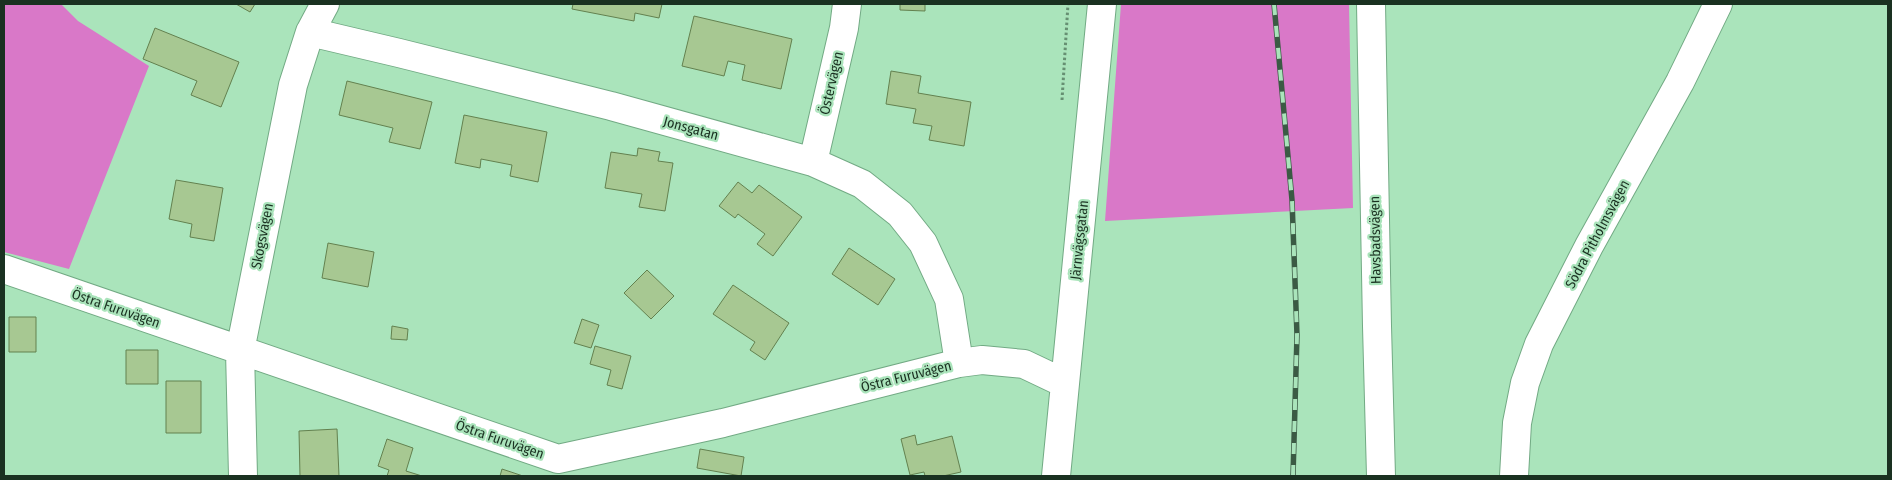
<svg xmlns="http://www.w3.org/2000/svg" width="1892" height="480" viewBox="0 0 1892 480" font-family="'Fira Sans Condensed',sans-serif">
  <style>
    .forest { fill: #d978c8 }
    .building { fill: #a7c892; stroke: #63814f }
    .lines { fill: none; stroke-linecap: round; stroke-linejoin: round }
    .street-casing { stroke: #72aa84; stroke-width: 30 }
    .secondary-casing { stroke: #72aa84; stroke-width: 30 }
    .path { stroke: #668f72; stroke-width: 3; stroke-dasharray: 2.5 2.5; stroke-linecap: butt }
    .street { stroke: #fff; stroke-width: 28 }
    .secondary { stroke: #fff; stroke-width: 28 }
    .rail-casing { stroke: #3b5a44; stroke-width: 5.5 }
    .rail { stroke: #aae4bb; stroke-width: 4; stroke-dasharray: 11; stroke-linecap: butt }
    .labels { text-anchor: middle; stroke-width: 4.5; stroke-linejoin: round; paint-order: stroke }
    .street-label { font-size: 14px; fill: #1a3121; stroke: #aae4bb }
  </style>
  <rect width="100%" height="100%" fill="#aae4bb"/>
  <!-- forest -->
  <path class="forest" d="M4,4H61L78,21L149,66L69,269L4,252Z
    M1121,4H1349L1353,208L1105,221Z"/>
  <!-- building -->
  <path class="building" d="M236,4H255L250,12Z
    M573,4H662L659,18L635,13L634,21L572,9Z
    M900,4H925V11L900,10Z
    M694,16L792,39L781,89L742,80L745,65L728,61L724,76L682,66Z
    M155,28L239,62L221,107L191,95L197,81L143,59Z
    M891,71L921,76L918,93L971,102L964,146L929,140L932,126L913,123L916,109L886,104Z
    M347,81L432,102L420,149L389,142L393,128L339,115Z
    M464,115L547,132L538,182L510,176L512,165L481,159L480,168L455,163Z
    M638,148L660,152L658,161L673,163L665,211L639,207L642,194L605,188L611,152L637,156Z
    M176,180L223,188L214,241L190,237L192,224L169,219Z
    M738,182L752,193L759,185L802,217L773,256L757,244L765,234L738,214L735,218L719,206Z
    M328,243L374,252L368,287L322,278Z
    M849,248L895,279L878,305L832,274Z
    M647,270L674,296L651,319L624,293Z
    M733,285L789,323L765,360L750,350L755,342L713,314Z
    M9,317H36V352H9Z
    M582,319L599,325L591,348L574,343Z
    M392,326L408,329L407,340L391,339Z
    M595,346L631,356L622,389L607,385L611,370L590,364Z
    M126,350H158V384H126Z
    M166,381H201V433H166Z
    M337,429L339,476H300L299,431Z
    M915,435L917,445L952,436L961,472L943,476H925L924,472L910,475L901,439Z
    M387,439L413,448L406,471L422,476H387L389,470L378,466Z
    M700,449L744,457L741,476L697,468Z
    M502,469L523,476H500Z"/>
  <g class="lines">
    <!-- street casing -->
    <g class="street-casing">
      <path id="street" d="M310,32L399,53L611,106L813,162L862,184L900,214L923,243L949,299L959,363
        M813,162L844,28L847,4
        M4,269L558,459L723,423L959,363L982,360L1024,364L1064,383
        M243,476L240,351L293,85L310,32L325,4
        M1056,476L1102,4
        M1514,476L1517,423L1525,383L1539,344L1589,246L1680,82L1718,4"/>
    </g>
    <!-- secondary casing -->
    <g class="secondary-casing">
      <path id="secondary" d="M1371,4L1377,326L1381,476"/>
    </g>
    <!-- path -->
    <path class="path" d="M1062,100L1068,4"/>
    <!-- street -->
    <use href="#street" class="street"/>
    <!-- secondary -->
    <use href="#secondary" class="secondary"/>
    <!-- rail casing -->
    <g class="rail-casing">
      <path id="rail" d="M1274,4L1292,200L1297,335L1293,476"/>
    </g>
    <!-- rail -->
    <use href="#rail" class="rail"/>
  </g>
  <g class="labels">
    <!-- street labels -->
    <g class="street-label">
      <text transform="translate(831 83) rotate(-77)" y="5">Östervägen</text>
      <text transform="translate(691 128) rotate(15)" y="5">Jonsgatan</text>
      <text transform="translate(1597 234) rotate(-62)" y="5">Södra Pitholmsvägen</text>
      <text transform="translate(262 236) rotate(-79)" y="5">Skogsvägen</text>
      <text transform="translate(1079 240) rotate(-84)" y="5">Järnvägsgatan</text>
      <text transform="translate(1375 240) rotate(-91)" y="5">Havsbadsvägen</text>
      <text transform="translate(116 308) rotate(19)" y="5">Östra Furuvägen</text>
      <text transform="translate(906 376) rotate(-14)" y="5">Östra Furuvägen</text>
      <text transform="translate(500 439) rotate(19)" y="5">Östra Furuvägen</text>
    </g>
  </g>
  <!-- border -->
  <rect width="1892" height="480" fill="none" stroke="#1a3121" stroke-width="10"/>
</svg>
